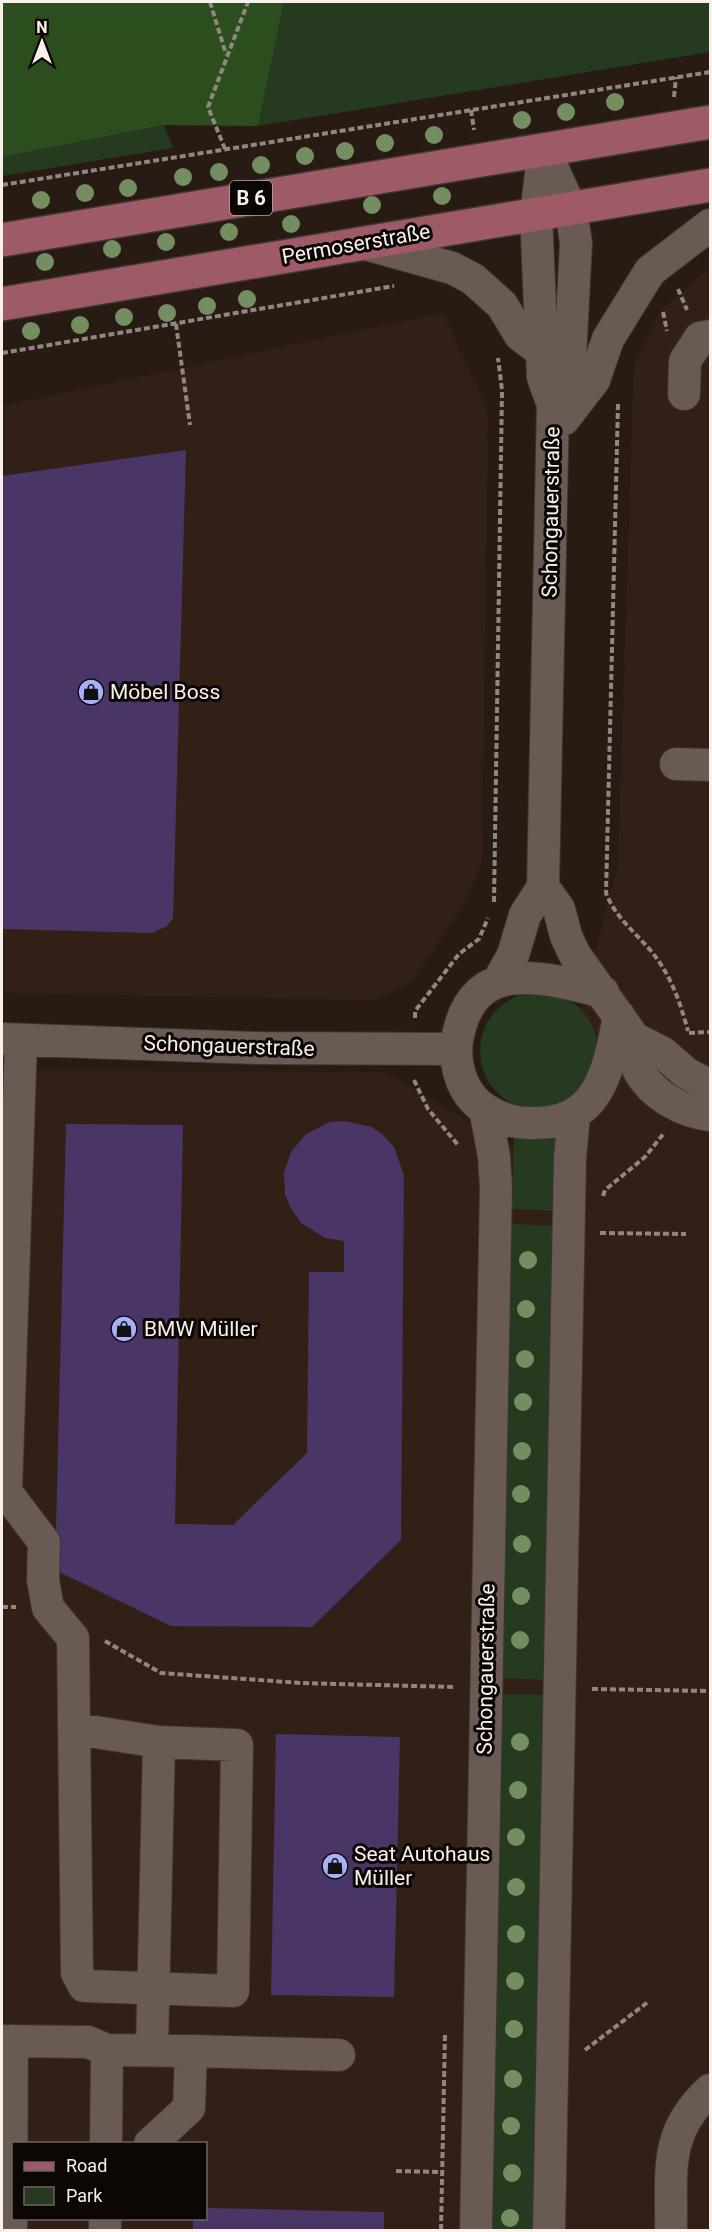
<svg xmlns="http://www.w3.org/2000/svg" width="712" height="2232" viewBox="0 0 712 2232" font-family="Roboto,sans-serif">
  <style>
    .built { fill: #322016; fill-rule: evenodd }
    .green { fill: #263a1f }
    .forest { fill: #2c4e1e }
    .building { fill: #4a3567 }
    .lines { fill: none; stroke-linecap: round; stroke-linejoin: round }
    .minor-casing { stroke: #3f3531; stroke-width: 34 }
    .major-casing { stroke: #3f3531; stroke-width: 36 }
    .path { stroke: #918681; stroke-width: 4; stroke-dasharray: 6 3; stroke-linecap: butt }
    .minor { stroke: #695a53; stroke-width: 32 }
    .major { stroke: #9e5a67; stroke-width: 33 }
    .tree { fill: #748d61 }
    .labels { text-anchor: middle; stroke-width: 6; stroke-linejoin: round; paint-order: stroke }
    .shield { fill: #0c0705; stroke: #b2aaa7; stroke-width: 1.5 }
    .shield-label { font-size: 20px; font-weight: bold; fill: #f9f0ec }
    .street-label { font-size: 21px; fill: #f9f0ec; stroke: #0c0705 }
    .poi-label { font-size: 21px; fill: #f9f0ec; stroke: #0c0705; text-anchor: start }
  </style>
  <rect width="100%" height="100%" fill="#271b14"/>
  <!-- built -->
  <path class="built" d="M710,267V2230H2V1070L385,1072L539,1162L618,865L634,364L660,312ZM14,2144H206V2218H14Z
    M443,313L488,411L482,863L463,905L413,981L375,1000L2,993V406Z"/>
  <!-- green -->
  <path class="green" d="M284,2H710V52L258,126Z
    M164,125L173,148L2,176V157Z
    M480 1051a59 59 0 1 1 118 0a59 59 0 1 1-118 0Z
    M514,1131L560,1133L561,1211L512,1209Z
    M512,1224L561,1226L551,1680L502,1678Z
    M502,1694L550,1695L540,2230H491Z"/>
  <!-- forest -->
  <path class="forest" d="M2,2H284L258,126L164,125L2,157Z"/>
  <!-- building -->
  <path class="building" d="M186,450L173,918L167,926L152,933L2,929V476Z
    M345,1121L372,1127L383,1135L394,1147L404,1175L401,1540L312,1627L171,1626L55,1570L66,1124L183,1125L175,1524L233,1525L307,1453L309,1272H344V1241L325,1238L301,1223L290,1207L285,1194L284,1172L291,1152L306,1134L330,1122Z
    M276,1734L400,1737L394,1997L271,1995Z
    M206,2208L384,2212V2230H193V2218H206Z"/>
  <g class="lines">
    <!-- minor casing -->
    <g class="minor-casing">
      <path id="minor" d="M544,149L536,214L543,377L553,405
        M362,243L452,268L473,279L502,305L520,335L541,351
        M684,394L685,361L700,338L710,336
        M564,419L594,380L608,339L650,271L710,225
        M676,764L710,765
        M543,887L559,909L566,936L575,955L634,1038L663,1053L686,1073L710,1086
        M498,982L513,955L525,915L543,887L553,405L569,378L576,243L571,209L544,149
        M603,992C543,977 471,955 457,1041C454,1061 460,1085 474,1100C487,1114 510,1123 528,1123C599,1126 608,1073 619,1016
        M634,1038C635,1047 635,1062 639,1071C653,1096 683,1112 710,1115
        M2,1039L259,1048L456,1049
        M21,1040L6,1492L44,1542L43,1580L48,1608L73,1638L77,1973L84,1986L233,1991L237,1745L159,1742L76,1729
        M2,2041L88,2042L107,2050
        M152,2050L159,1742
        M191,2051L339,2055
        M106,2144L107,2050L191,2051L189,2108L150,2144
        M11,2230L12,2041
        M105,2230V2218
        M476,2230L496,1187L494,1156L485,1109
        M549,2230L570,1159L574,1115
        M671,2230C672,2171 663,2133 710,2090"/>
    </g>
    <!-- major casing -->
    <g class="major-casing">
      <path id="major" d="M2,240L710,122
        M2,304L710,185"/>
    </g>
    <!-- path -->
    <path class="path" d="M210,2L226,54
      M674,97L676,77
      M471,110L474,130
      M225,149L208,107L248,2
      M2,185L710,72
      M678,289L687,310
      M663,312L667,331
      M176,324L190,425
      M2,353L394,286
      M618,404L606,893C615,917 635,932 651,951C671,975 680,1002 688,1031
      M494,902L502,390L498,358
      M415,1018V1011L459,954L479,939L488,918
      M689,1033L710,1032
      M414,1080L428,1109L458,1145
      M603,1196L605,1190L645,1157L664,1133
      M600,1233L686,1234
      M2,1607H16
      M105,1641L161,1673L301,1683L453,1687
      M592,1689L710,1691
      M585,2050L648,2002
      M396,2171L442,2172
      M441,2230L445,2033"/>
    <!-- minor -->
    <use href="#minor" class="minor"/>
    <!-- major -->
    <use href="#major" class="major"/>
  </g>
  <!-- trees -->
  <g class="tree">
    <circle cx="615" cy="102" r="9"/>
    <circle cx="566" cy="112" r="9"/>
    <circle cx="522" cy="120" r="9"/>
    <circle cx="434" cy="135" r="9"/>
    <circle cx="385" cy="143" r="9"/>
    <circle cx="345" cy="151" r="9"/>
    <circle cx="305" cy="156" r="9"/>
    <circle cx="261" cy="165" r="9"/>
    <circle cx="219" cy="172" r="9"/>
    <circle cx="183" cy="177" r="9"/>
    <circle cx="128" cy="188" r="9"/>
    <circle cx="85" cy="193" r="9"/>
    <circle cx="442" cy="196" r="9"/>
    <circle cx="41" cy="200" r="9"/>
    <circle cx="372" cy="205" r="9"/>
    <circle cx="291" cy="224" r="9"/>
    <circle cx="229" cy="232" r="9"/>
    <circle cx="166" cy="242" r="9"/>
    <circle cx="112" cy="249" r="9"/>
    <circle cx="45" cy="262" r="9"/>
    <circle cx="247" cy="299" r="9"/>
    <circle cx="207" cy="306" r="9"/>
    <circle cx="167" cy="313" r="9"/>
    <circle cx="124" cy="317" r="9"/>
    <circle cx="80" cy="325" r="9"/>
    <circle cx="31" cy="331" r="9"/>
    <circle cx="528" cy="1260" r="9"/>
    <circle cx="526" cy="1309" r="9"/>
    <circle cx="525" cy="1359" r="9"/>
    <circle cx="523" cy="1402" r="9"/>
    <circle cx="522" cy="1451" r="9"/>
    <circle cx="521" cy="1494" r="9"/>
    <circle cx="522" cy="1544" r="9"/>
    <circle cx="521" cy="1596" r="9"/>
    <circle cx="520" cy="1640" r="9"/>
    <circle cx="520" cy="1742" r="9"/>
    <circle cx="518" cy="1790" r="9"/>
    <circle cx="516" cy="1837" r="9"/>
    <circle cx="516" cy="1887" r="9"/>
    <circle cx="516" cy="1934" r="9"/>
    <circle cx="515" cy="1981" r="9"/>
    <circle cx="514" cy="2029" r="9"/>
    <circle cx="513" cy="2079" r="9"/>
    <circle cx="511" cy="2126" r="9"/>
    <circle cx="512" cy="2173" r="9"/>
    <circle cx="510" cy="2218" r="9"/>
  </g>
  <!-- icons -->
  <defs>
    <g id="shop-disc" transform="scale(1.35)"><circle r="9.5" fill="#a8b0fc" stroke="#0c0705"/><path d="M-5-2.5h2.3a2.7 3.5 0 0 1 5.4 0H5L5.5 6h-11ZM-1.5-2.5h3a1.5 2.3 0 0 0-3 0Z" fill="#111"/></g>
  </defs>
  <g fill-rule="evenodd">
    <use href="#shop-disc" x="91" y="692"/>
    <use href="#shop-disc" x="124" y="1329"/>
    <use href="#shop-disc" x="335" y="1866"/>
  </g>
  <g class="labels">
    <!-- shield labels -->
    <rect class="shield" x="230" y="181" width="42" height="34" rx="4.5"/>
    <g class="shield-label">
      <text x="251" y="205">B 6</text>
    </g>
    <!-- street labels -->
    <g class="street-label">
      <text transform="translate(356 244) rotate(-10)" y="7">Permoserstraße</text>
      <text transform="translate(551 512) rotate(-89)" y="7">Schongauerstraße</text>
      <text transform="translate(229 1046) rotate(2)" y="7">Schongauerstraße</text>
      <text transform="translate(486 1669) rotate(-89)" y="7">Schongauerstraße</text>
    </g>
    <!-- poi labels -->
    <g class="poi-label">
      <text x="110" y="699">Möbel Boss</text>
      <text x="144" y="1336">BMW Müller</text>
      <text x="354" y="1861">Seat Autohaus<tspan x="354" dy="24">Müller</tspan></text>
    </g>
  </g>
  <!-- border -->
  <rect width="712" height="2232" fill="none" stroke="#f9f0ec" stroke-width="6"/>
  <!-- legend -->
  <rect x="12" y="2142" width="195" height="78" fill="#0c0705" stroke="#6b6461" stroke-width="1.5"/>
  <rect x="24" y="2162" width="30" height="9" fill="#9e5a67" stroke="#6b6461" stroke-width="1.5"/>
  <text x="66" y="2172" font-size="18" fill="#f9f0ec">Road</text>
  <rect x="24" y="2187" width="30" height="18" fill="#263a1f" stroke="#6b6461" stroke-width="1.5"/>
  <text x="66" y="2202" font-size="18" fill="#f9f0ec">Park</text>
  <!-- north arrow -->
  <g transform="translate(42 42)" stroke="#0c0705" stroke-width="4.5" paint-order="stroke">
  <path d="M0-4.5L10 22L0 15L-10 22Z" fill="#f9f0ec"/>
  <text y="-9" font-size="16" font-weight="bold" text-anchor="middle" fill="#f9f0ec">N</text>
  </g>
</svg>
